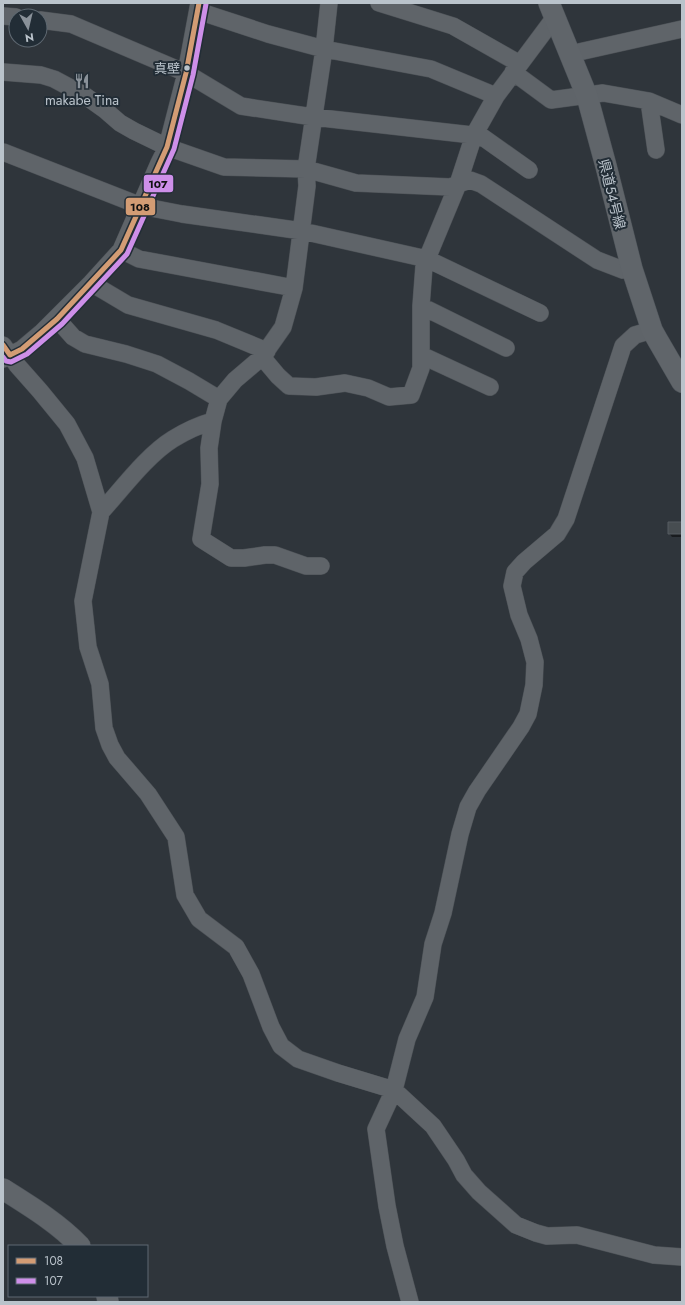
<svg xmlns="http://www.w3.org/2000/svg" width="685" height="1305" viewBox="0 0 685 1305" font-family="Jost,'Noto Sans JP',sans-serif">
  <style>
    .shadow { fill: #0007 }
    .building { fill: #474d51; stroke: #575d63 }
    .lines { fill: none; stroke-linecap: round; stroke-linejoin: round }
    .minor-casing { stroke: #4c5156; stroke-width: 18 }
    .major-casing { stroke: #4c5258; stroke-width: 22 }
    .minor { stroke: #5f6469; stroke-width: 17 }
    .major { stroke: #60656a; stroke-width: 21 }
    .bus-1-casing { stroke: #222d36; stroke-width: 8 }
    .bus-2-casing { stroke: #222d36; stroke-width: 8 }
    .bus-1 { stroke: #d39c74; stroke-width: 5 }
    .bus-2 { stroke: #ce8fe9; stroke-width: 5 }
    .bus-dot { fill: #bac3cb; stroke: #222d36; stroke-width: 1.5 }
    .labels { text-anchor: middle; stroke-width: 4; stroke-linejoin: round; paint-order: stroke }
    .bus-label { font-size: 13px; fill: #bac3cb; stroke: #222d36; text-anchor: end }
    .poi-label { font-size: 14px; fill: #bac3cb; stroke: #222d36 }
    .street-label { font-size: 14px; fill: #bac3cb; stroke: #222d36 }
    .line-badge { stroke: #222d36; stroke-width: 1.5 }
    .pale-badge-label { font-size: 11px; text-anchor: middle; font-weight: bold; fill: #111 }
  </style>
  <rect width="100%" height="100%" fill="#2f353b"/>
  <!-- shadow -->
  <path class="shadow" d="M682,523V537H672L669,533Z"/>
  <!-- building -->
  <path class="building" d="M668,522H682V534H668Z"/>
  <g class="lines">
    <!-- minor casing -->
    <g class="minor-casing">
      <path id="minor" d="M379,3L453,26L520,64
        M198,11L268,34L324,49L431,69L496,96
        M3,16L16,17
        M40,20L71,24L186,73L241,106L313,117L481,136L529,170
        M570,54L682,29
        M3,72L41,75L54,79L84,95L105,110L120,123L134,131L167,147L224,167L306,169L356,183L450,187L470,180L481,184L597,260L623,270L632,269
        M513,72L551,100L603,93L649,101L682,115
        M649,101L656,150
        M3,152L141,206L182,214L302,231L427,259L540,313
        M121,250L139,259L294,288
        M91,283L128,305L216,330L267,351
        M421,306L506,348
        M57,319L73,337L85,344L126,354L157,364L189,381L219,399
        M3,345L17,365L40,391L67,424L85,458L101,512L83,601L88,647L100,684L104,728L110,745L117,758L148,794L176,837L185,895L199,919L236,947L251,974L271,1027L281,1046L298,1059L338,1073L394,1090L433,1126L456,1160L464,1175L479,1192L516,1225L536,1233L547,1236L577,1235L654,1255L682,1257
        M421,355L490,387
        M262,357L283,327L294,288L307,186L306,169L324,49L329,3
        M3,359L22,349L41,333L91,283L121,250L159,163L167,147L186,73L199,3
        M213,421L209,448L210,484L201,539L231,558H244L265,555H275L306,566H321
        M101,512C122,489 147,455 173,439C186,431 199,425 213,421L219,399L235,380L262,357L278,376L289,386L316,387L345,383L368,388L389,397L411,395L421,368V306L424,266L458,184L474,135L496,96L555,17
        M410,1302L395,1246L387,1206L376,1129L394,1090L407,1039L425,997L433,944L443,913L460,834L468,807L477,791L521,727L528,714L534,685L535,662L529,639L519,615L512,586L515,572L524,562L557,534L566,519L623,346L635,335L652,330"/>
    </g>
    <!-- major casing -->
    <g class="major-casing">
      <path id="major" d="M549,3L587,96L606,166L632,269L652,330L657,339L682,382
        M3,1189C30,1206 58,1223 80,1246
        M107,1296L108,1302"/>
    </g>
    <!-- minor -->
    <use href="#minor" class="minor"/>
    <!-- major -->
    <use href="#major" class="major"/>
    <!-- bus-1 casing -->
    <g class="bus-1-casing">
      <path id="bus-1" d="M3,345L10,355L22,349L57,319L121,250L167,147L186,73L199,3"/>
    </g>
    <!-- bus-2 casing -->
    <g class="bus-2-casing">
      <path id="bus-2" d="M3,357L6,361L11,362L27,354L62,324L127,254L174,149L193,75L206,4"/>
    </g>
    <!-- bus-1 -->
    <use href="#bus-1" class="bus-1"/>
    <!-- bus-2 -->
    <use href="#bus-2" class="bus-2"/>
  </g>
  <!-- icons -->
  <defs>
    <g id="restaurant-bare" transform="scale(1.2)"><path d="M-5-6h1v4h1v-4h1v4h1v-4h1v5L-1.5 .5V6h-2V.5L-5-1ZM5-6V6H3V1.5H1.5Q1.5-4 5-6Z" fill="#899199" stroke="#222d36" stroke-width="2.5" paint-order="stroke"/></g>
  </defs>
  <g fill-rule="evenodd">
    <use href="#restaurant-bare" x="82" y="81"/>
  </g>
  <!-- markers -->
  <circle class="bus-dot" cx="187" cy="68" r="3.5"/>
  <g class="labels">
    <!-- bus labels -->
    <g class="bus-label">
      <text x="180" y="73">真壁</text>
    </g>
    <!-- poi labels -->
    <g class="poi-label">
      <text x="82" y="105">makabe Tina</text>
    </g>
    <!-- street labels -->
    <g class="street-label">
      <text transform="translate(612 194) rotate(76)" y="5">県道54号線</text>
    </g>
  </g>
  <g class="line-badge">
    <rect x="143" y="174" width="31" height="19" rx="4" fill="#ce8fe9"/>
    <rect x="125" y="197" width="31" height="19" rx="4" fill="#d39c74"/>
  </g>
  <g class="pale-badge-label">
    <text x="158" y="188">107</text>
    <text x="140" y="211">108</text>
  </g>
  <!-- border -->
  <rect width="685" height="1305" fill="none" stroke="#bac3cb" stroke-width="8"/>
  <!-- legend -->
  <rect x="8" y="1245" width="140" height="52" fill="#222d36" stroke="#5f6972"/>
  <rect x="16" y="1258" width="20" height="6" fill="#d39c74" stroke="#5f6972"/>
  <text x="44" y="1265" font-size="12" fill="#bac3cb">108</text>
  <rect x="16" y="1278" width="20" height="6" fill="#ce8fe9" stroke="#5f6972"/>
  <text x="44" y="1285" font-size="12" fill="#bac3cb">107</text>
  <!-- north arrow -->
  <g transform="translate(28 28) rotate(172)"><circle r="19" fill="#222d36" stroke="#5f6972"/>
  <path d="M0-3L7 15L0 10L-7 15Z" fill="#899199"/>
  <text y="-6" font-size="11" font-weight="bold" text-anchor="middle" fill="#bac3cb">N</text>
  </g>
</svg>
